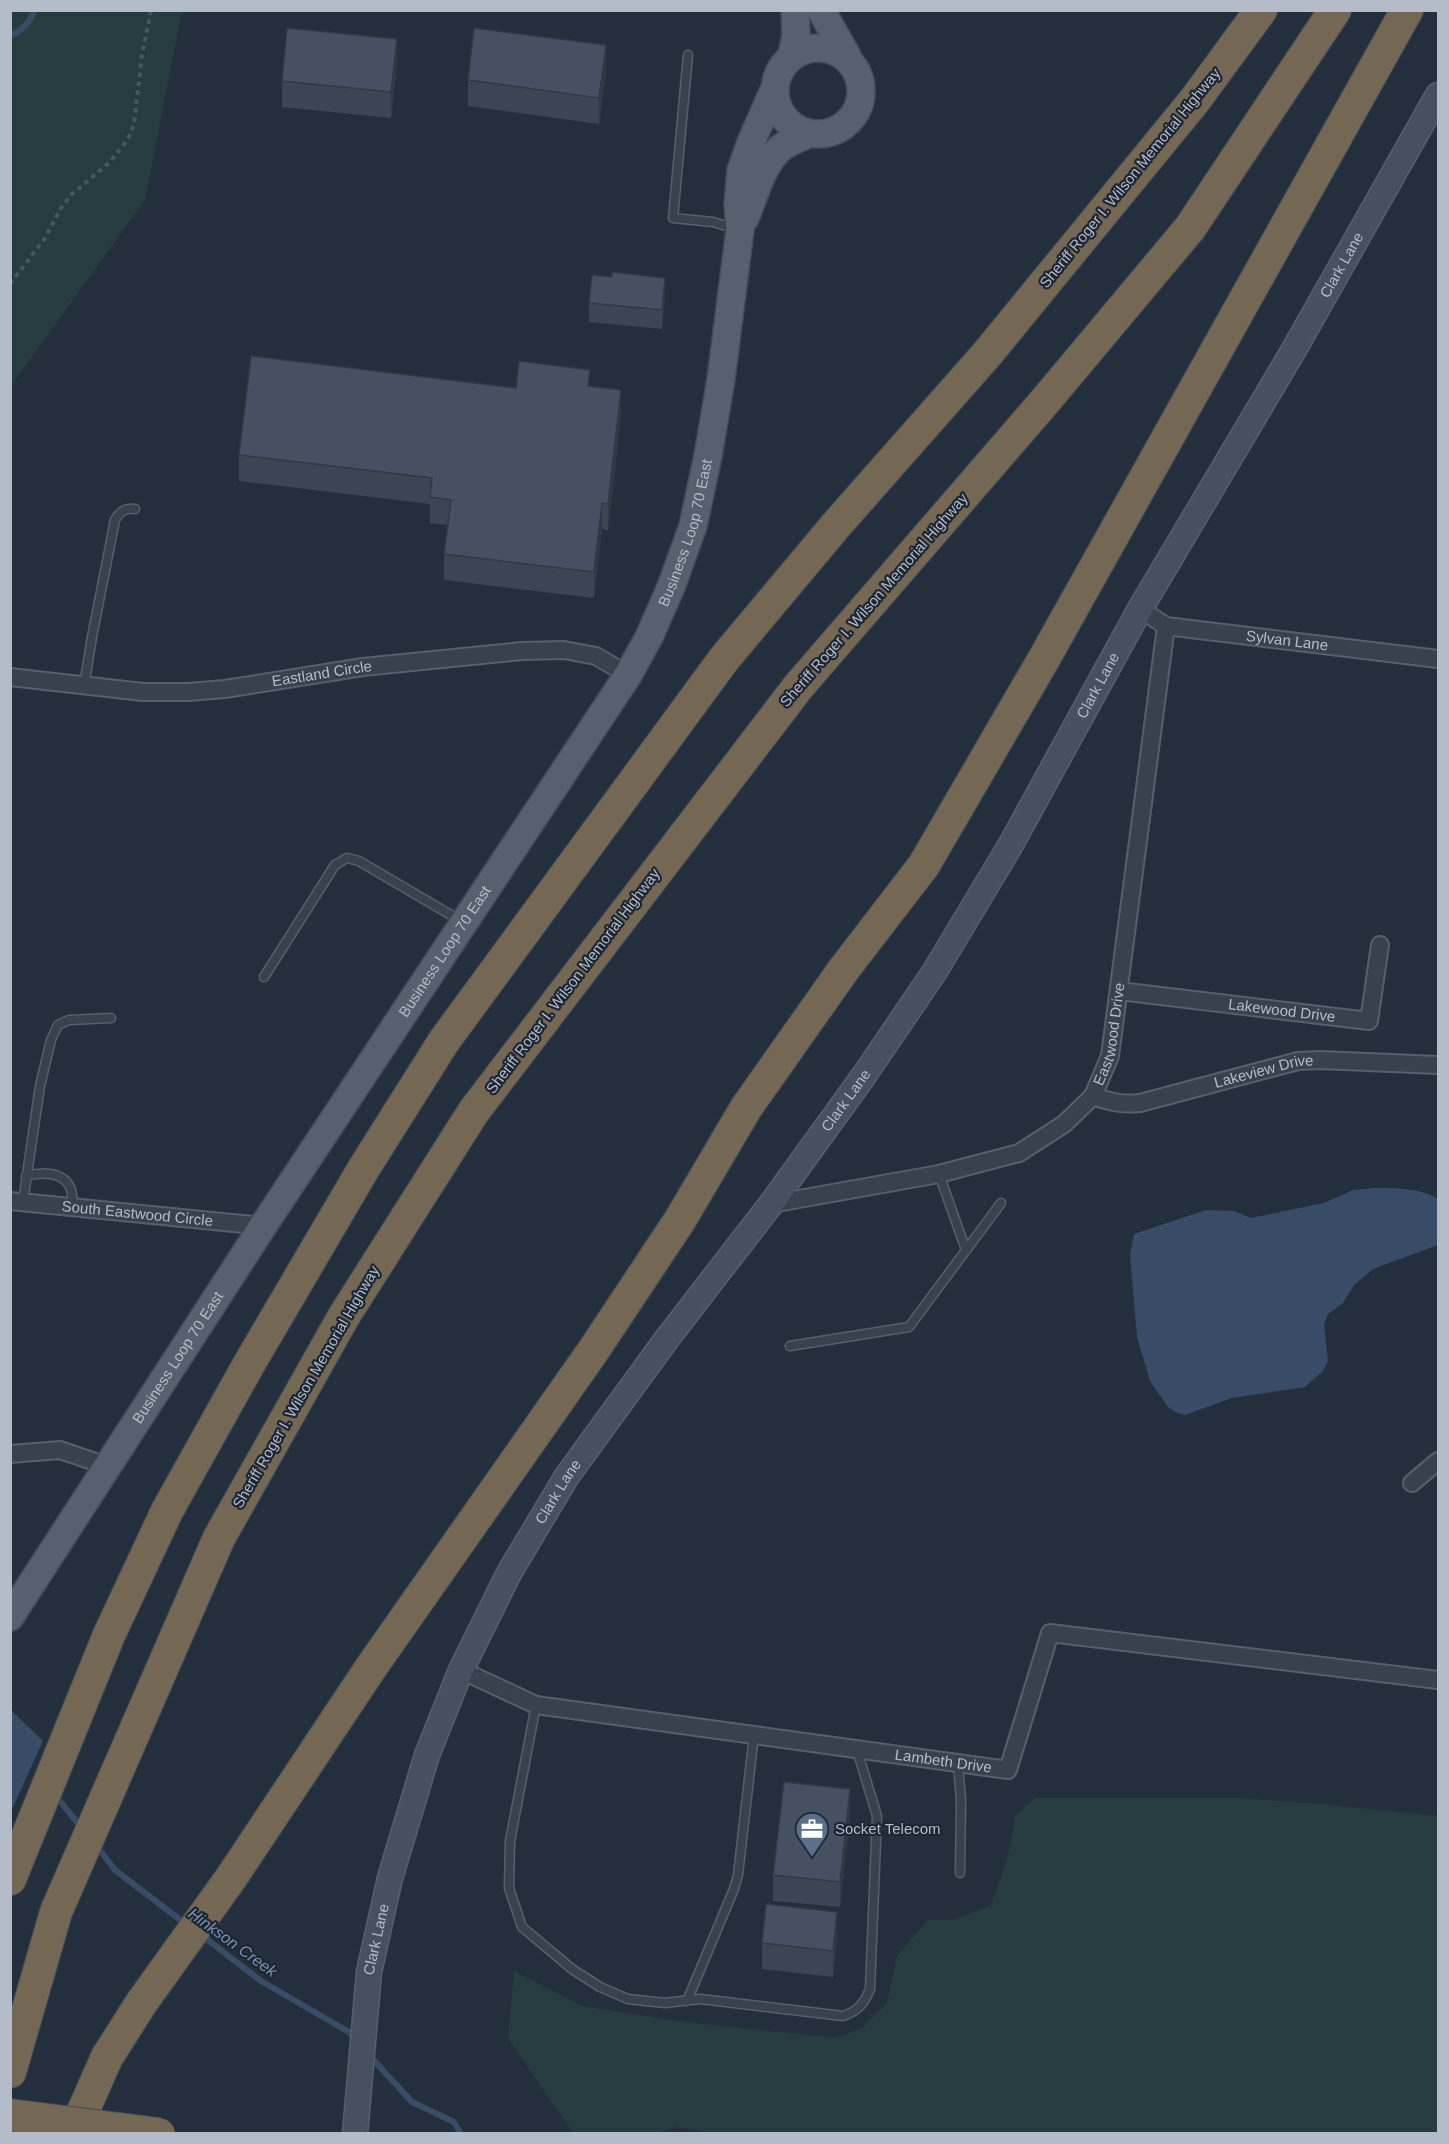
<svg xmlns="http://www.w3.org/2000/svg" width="1449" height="2144" viewBox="0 0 1449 2144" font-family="Helvetica,sans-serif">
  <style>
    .green { fill: #263c3f }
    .water { fill: #394c67 }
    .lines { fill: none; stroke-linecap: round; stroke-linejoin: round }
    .stream { stroke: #394c67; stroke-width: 6 }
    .lane-casing { stroke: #565f6c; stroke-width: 11 }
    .street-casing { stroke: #565f6c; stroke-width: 20 }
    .secondary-casing { stroke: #565f6c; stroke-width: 27 }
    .primary-casing { stroke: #414a57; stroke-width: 30 }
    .highway-casing { stroke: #434c59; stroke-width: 34 }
    .path { stroke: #44595c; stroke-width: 4; stroke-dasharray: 4.5 4.5; stroke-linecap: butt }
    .lane { stroke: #38414e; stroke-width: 8 }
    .street { stroke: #38414e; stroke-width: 16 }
    .secondary { stroke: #465061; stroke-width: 24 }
    .primary { stroke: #56606e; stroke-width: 27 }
    .highway { stroke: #746855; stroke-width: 32 }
    .highway-bridge-casing { stroke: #434c59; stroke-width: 34; stroke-linecap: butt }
    .highway-bridge { stroke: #746855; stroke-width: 32 }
    .wall { fill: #3b4654 }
    .shaded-wall { fill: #303945 }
    .building { fill: #455162; stroke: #303945; stroke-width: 1.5 }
    .labels { text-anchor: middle; stroke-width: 4.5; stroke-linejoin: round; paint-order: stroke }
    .street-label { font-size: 15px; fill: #b4bcc9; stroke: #1d2633 }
    .poi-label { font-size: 15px; fill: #b4bcc9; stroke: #1d2633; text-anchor: start }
    .water-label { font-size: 16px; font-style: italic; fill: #7c92b1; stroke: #1d2633 }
  </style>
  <rect width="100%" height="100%" fill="#242f3e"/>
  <!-- green -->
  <path class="green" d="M11,10L182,11L145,200L11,386Z
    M1035,1798H1240L1310,1803L1438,1816V2133L720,2134L676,2127L658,2133H573L508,2038L514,1971L582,2006L685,2022L835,2038L862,2028L887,2003L897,1956L928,1920H953L990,1906C1003,1875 1011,1849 1015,1816Z"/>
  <!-- water -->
  <path class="water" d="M1375,1188C1397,1188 1420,1188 1438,1199V1245L1373,1269L1354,1285L1343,1303L1328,1314L1324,1325L1328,1360L1324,1370L1305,1387L1232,1398L1185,1415L1175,1412L1168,1407L1150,1381L1137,1337L1130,1255L1134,1234L1206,1210L1234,1211L1251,1218L1324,1203L1353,1190Z
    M11,1710L43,1741L12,1809L10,1808Z"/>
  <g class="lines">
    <!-- stream -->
    <path class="stream" d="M10,35C21,33 31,21 34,10
      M54,1794L82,1828
      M96,1845L115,1870L187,1925
      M200,1934L261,1981L349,2032L355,2039
      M368,2054L412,2102L454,2122L461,2134"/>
    <!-- lane casing -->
    <g class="lane-casing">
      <path id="lane" d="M688,55L673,218L713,222L736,229
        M84,686L92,637L115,520C120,511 125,508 135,509
        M264,977L335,865L347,858L359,861L461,921
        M939,1174L966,1250
        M26,1176C41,1172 62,1171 70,1187C73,1193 72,1201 72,1207
        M23,1202L40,1086L51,1040L58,1025L69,1020L111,1018
        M790,1346L909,1327L1001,1203
        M536,1705L510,1841L509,1888L522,1927L572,1969L600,1987L628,1999L665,2003L700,1999L843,2016C858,2011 864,2004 870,1989L877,1816L857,1750
        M958,1764L961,1800L960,1873
        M687,2001L734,1889L738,1875L754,1735"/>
    </g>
    <!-- street casing -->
    <g class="street-casing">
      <g id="street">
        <path id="s1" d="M1140,609L1166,626L1438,659"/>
        <path id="s2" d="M10,677L143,692H188L225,689L363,667L522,651L564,650L596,656L628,675"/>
        <path id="s3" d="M1119,991L1369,1021L1380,945"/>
        <path id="s4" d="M1093,1096C1110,1102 1123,1105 1140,1103L1298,1061L1320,1060L1438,1065"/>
        <path id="s5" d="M10,1201L263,1226"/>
        <path id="s6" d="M771,1204L939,1174L1019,1153L1064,1124L1093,1096L1110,1056L1166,626"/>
        <path d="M10,1454L60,1450L107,1466"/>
        <path d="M1412,1483L1438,1461"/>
        <path id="s7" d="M461,1670L536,1705L1008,1770L1050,1633L1438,1680"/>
      </g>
    </g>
    <!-- secondary casing -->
    <g class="secondary-casing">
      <g id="secondary">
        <path id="s8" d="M355,2134L369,1972L390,1878L427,1755L461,1670L509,1573L567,1476L666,1340L771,1204L863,1077L935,971L1010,846L1140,609L1292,353L1438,95"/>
      </g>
    </g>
    <!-- primary casing -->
    <g class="primary-casing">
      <g id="primary">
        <path d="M821,10L847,56"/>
        <circle cx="818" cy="91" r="43"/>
        <path d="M792,55L796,35L795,10"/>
        <path d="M745,218C755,195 762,163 782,147C790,141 800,138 808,134"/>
        <path id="s9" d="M10,1617L263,1226L628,675L649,637L671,587L693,526L708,456L721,379L740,230L738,204L741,170L751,142L774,90"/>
      </g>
    </g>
    <!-- highway casing -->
    <g class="highway-casing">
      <path id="highway" d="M10,1879L109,1635L167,1511L249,1364L364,1168L444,1041L724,659L837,524L987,354L1195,100L1261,10
        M10,2072L56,1912L219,1538L344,1316L474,1111L798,687L1046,400L1190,228L1335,10
        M73,2134L107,2057L142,2002L231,1878L372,1666L593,1351L680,1220L746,1108L844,969L924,865L1045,657L1407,10"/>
    </g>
    <!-- path -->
    <path class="path" d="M10,284L45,238L61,208L71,195L110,162L128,139L134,124L142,55L151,10"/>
    <!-- lane -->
    <use href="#lane" class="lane"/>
    <!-- street -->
    <use href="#street" class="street"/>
    <!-- secondary -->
    <use href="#secondary" class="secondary"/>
    <!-- primary -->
    <use href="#primary" class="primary"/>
    <!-- highway -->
    <use href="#highway" class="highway"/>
    <!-- highway-bridge casing -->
    <g class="highway-bridge-casing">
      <path id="highway-bridge" d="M10,2115L159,2134"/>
    </g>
    <!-- highway-bridge -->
    <use href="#highway-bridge" class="highway-bridge"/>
  </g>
  <!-- wall -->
  <path class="wall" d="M397,65L391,118L282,107V81Z
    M606,71L599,124L468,106V80Z
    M665,297L662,329L589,322V303Z
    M590,386L621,416L608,530L602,529L594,598L444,580V554L447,525L430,523V504L239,481V455Z
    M850,1815L840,1907L773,1901V1875Z
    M837,1937L833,1977L762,1969V1943Z"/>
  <!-- shaded-wall -->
  <path class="shaded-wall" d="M397,39V65L391,118V92Z
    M606,45V71L599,124V98Z
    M665,278V297L662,329V310Z
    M621,390V416L608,530V504Z
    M602,503V529L594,598V572Z
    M850,1789V1815L840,1907V1882Z
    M837,1912V1937L833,1977V1951Z"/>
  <!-- building -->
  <path class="building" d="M287,28L397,39L391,92L282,81Z
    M474,28L606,45L599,98L468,80Z
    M612,272L665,278L662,310L589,303L592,275L612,277Z
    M251,356L516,388L519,361L590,370L588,386L621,390L608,504L602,503L594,572L444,554L451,500L430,497L432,478L239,455Z
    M784,1782L850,1789L840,1882L773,1875Z
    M766,1904L837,1912L833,1951L762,1943Z"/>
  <!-- icons -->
  <defs>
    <g id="office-pin" transform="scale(1.725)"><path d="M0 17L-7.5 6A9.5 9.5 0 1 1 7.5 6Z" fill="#5c6f8a" stroke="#1d2633"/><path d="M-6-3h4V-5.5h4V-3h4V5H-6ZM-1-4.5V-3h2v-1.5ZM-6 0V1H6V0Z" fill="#fff"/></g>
  </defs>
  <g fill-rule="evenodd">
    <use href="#office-pin" x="812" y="1829"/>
  </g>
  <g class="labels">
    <!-- street labels -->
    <g class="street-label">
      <text transform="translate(1130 178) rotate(-51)" y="5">Sheriff Roger I. Wilson Memorial Highway</text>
      <text dy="5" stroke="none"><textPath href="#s8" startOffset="2140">Clark Lane</textPath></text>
      <text dy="5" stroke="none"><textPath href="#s9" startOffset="1281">Business Loop 70 East</textPath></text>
      <text transform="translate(874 600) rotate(-49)" y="5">Sheriff Roger I. Wilson Memorial Highway</text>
      <text dy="5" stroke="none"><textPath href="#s1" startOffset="153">Sylvan Lane</textPath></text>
      <text dy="5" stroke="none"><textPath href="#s2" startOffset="314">Eastland Circle</textPath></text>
      <text dy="5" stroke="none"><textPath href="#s8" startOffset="1654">Clark Lane</textPath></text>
      <text dy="5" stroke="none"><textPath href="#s9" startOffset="795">Business Loop 70 East</textPath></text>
      <text transform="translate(573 981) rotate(-53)" y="5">Sheriff Roger I. Wilson Memorial Highway</text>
      <text dy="5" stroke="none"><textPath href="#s3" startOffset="164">Lakewood Drive</textPath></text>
      <text dy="5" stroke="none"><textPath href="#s6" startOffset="412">Eastwood Drive</textPath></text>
      <text dy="5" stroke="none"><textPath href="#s4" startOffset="176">Lakeview Drive</textPath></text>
      <text dy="5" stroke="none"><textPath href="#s8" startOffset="1168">Clark Lane</textPath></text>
      <text dy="5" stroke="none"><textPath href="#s5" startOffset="128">South Eastwood Circle</textPath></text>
      <text dy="5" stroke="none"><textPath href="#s9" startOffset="309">Business Loop 70 East</textPath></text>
      <text transform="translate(306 1387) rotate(-60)" y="5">Sheriff Roger I. Wilson Memorial Highway</text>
      <text dy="5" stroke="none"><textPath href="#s8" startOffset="682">Clark Lane</textPath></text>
      <text dy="5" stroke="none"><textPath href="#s7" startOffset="494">Lambeth Drive</textPath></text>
      <text dy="5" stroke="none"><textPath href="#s8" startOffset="196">Clark Lane</textPath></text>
    </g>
    <!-- poi labels -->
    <g class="poi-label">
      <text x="835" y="1834">Socket Telecom</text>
    </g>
    <!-- water labels -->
    <g class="water-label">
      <text transform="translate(233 1942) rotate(36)" y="6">Hinkson Creek</text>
    </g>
  </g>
  <!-- border -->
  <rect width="1449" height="2144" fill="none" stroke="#b4bcc9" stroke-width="24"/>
</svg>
